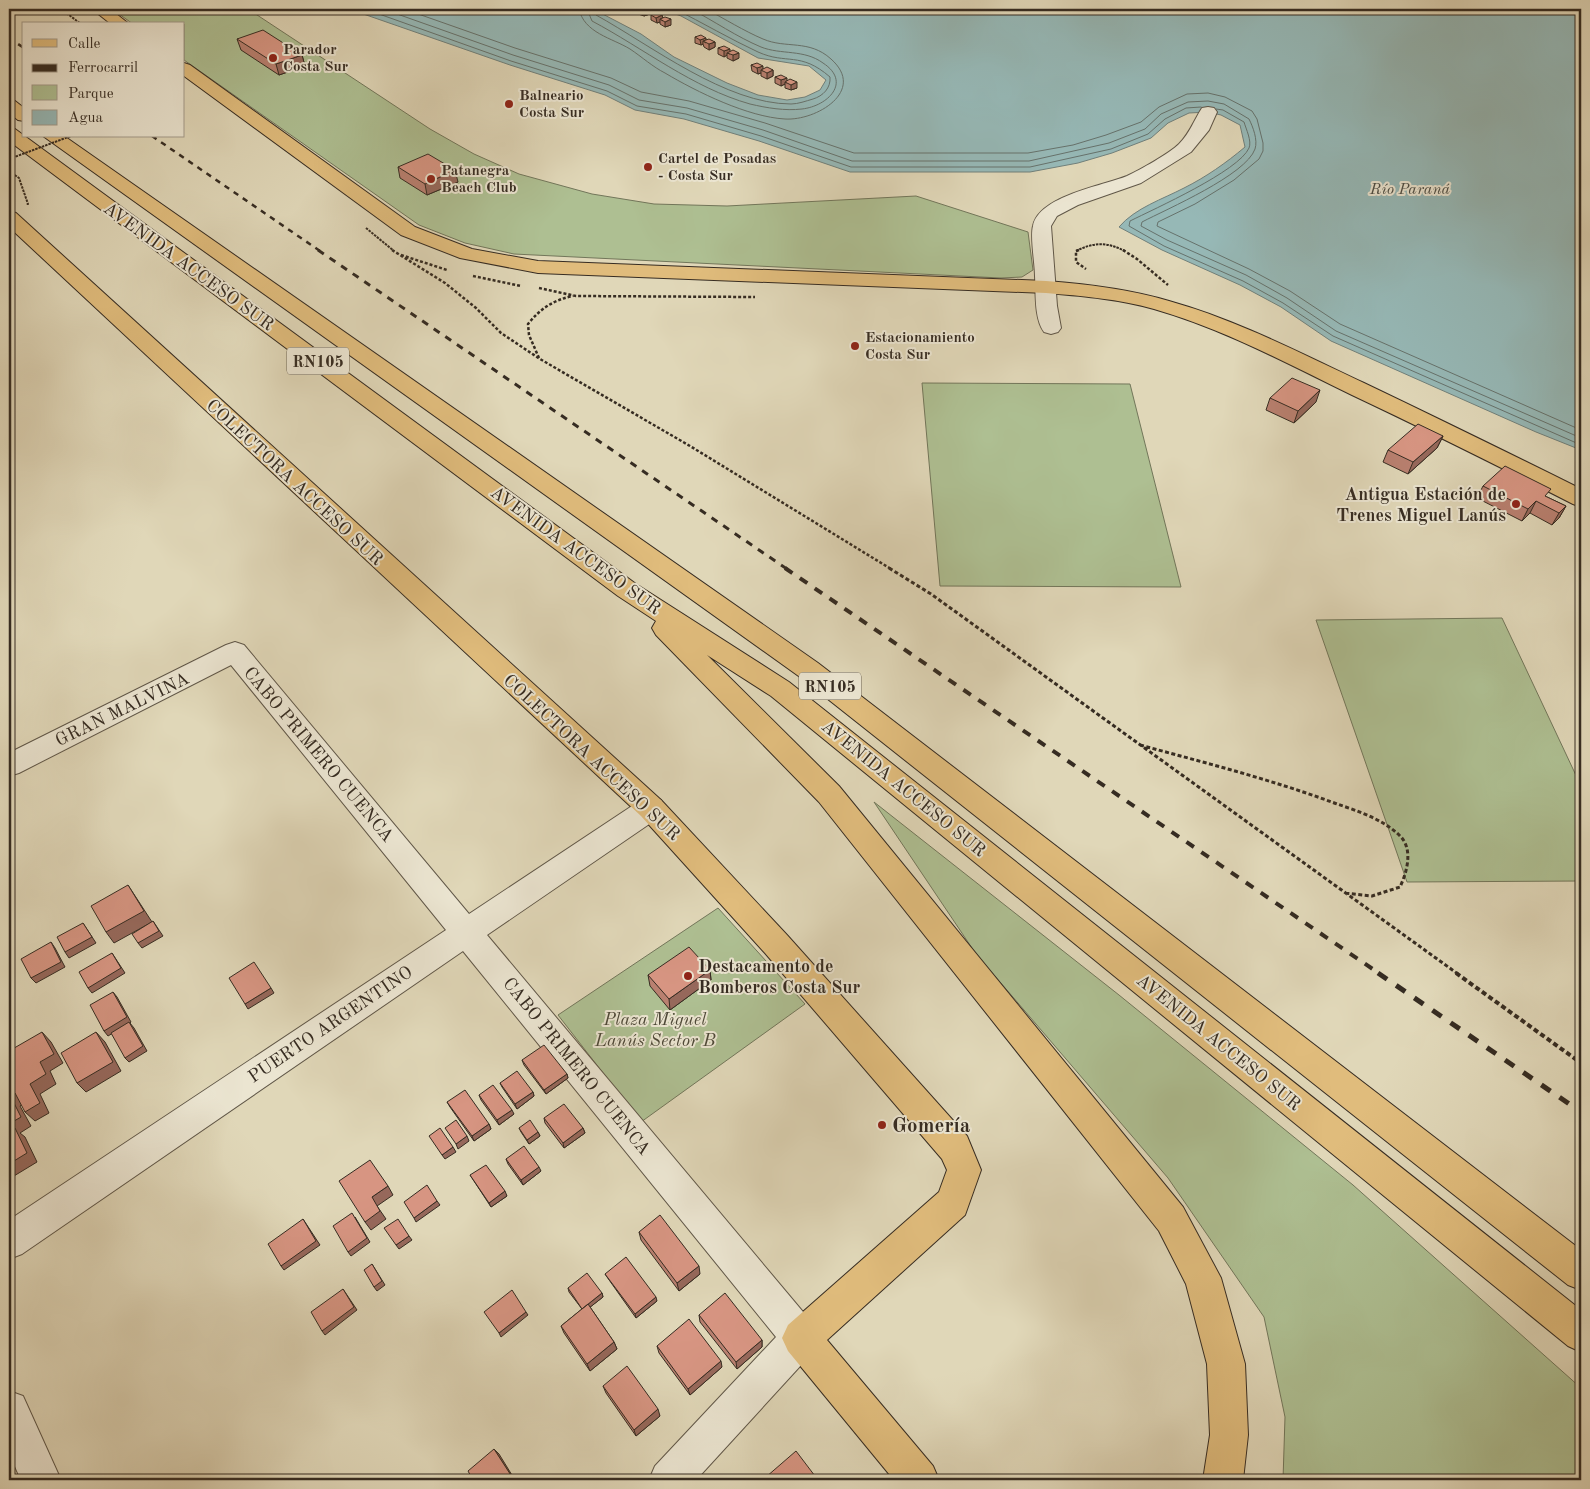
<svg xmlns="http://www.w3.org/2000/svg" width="1590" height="1489" viewBox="0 0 1590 1489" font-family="'Old Standard TT',serif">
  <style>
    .green { fill: #aebf92; stroke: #72765a }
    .water { fill: #96b8b6; stroke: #70807b }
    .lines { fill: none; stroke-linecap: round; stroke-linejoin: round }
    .shore { stroke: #66726c; stroke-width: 1 }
    .minor-casing { stroke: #605748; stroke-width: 2 }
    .major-casing { stroke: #362c22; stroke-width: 2 }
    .highway-casing { stroke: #362c22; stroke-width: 2 }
    .path-far3 { stroke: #362c22; stroke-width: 2; stroke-dasharray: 2.5 1; stroke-linecap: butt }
    .path-far2 { stroke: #362c22; stroke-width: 2.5; stroke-dasharray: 3 2; stroke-linecap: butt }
    .path-far1 { stroke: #362c22; stroke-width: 3; stroke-dasharray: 4 2.5; stroke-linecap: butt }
    .path { stroke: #362c22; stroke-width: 4; stroke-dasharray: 5 3; stroke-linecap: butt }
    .minor { fill: #ebe5d1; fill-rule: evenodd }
    .major { fill: #e0bc7c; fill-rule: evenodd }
    .highway { fill: #e0bc7c; fill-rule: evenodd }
    .rail-far3 { stroke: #362c22; stroke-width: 2.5; stroke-dasharray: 5.5 5.5; stroke-linecap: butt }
    .rail-far2 { stroke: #362c22; stroke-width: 3; stroke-dasharray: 7 7; stroke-linecap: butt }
    .rail-far1 { stroke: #362c22; stroke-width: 4; stroke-dasharray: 9 9; stroke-linecap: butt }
    .rail { stroke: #362c22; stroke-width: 5; stroke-dasharray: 11 11; stroke-linecap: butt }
    .path-bridge { stroke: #362c22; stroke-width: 2; stroke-dasharray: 2.5 1; stroke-linecap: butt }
    .wall { fill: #b98070; stroke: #362c22 }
    .shaded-wall { fill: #96685b; stroke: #362c22 }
    .building { fill: #d79582; stroke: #362c22 }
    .poi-dot { fill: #8f2418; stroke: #ebe5d1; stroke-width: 2 }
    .labels { text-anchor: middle; stroke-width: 4; stroke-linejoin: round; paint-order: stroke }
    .far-poi-label { font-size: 15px; font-weight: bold; fill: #362c22; stroke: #ebe5d1; text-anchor: start }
    .far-water-label { font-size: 16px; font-style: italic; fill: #4e4f47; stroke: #ebe5d1 }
    .shield { fill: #ebe5d1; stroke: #6c6456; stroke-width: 1 }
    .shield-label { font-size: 16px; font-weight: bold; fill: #362c22 }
    .street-label { font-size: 18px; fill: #362c22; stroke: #ebe5d1 }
    .poi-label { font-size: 18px; font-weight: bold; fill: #362c22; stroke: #ebe5d1; text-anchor: end }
    .park-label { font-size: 18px; font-style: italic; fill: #4e4938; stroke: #ebe5d1 }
    .near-poi-label { font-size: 21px; font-weight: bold; fill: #362c22; stroke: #ebe5d1; text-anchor: start }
  </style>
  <rect width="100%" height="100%" fill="#e0d7b8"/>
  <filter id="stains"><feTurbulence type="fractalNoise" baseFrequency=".004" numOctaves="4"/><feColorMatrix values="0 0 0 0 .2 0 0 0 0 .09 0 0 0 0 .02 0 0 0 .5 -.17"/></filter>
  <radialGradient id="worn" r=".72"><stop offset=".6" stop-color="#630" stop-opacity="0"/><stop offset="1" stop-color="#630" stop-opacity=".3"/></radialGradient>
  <!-- green -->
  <path class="green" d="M112,9H248L430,129L474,154L519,174L592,194L654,204L727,206L916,196L1028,232L1033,270L1022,277L1001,278L514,254L465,243L419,225L184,60V24H133Z
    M922,383L1130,384L1181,587L940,586Z
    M1502,618L1581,786V881L1407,882L1316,620Z
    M874,802L1119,995L1353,1185L1581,1388V1480H1283L1285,1417L1264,1317L1168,1178L976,954Z
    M718,908L805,1004L641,1122L558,1015Z"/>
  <!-- water -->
  <path class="water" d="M349,9H593L641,34L674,57L727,83L758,95L787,100L805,97L820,90L826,80L809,66L758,58L681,16L662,9H1581V450L1536,432L1331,341L1281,307L1240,285L1162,250L1119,227C1135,208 1163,199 1184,188C1206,177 1226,163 1245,147L1240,125L1221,115L1208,112L1189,113L1168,123L1151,138L1112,153L1078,163L1030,172H850L759,141L684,119L635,110L605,95L510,65Z"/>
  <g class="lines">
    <!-- shore -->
    <path class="shore" d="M365,9L511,61L607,91L637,106L686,114L761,136L851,167H1030L1111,149L1148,134L1165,119L1186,108L1201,107
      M383,9L513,55L609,85L639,100L687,108L763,130L852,161H1029L1109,143L1145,129L1161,114L1188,102L1208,101L1224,104L1249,119C1253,127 1258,140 1255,149C1246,175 1167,209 1142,222L1141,226L1167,240L1246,275L1287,298L1336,331L1581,438
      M404,9L515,48L611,78L641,92L689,101L765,123L854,153H1028L1073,145L1106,135L1141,122L1159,107L1187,94L1208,93L1225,97L1252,111L1257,119L1263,143V151L1259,159L1234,180L1195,204L1158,222L1157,226L1249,269L1290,291L1340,324L1581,430
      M579,9C584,33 612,38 630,49C642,57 653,67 665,73C697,92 748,117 785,119C816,121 867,91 831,59C809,39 786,49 763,39C744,31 725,19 706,9
      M587,9L592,21C643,48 693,88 750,104C767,108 785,111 802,109C828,106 852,82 823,63C804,49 781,55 761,47C737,37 714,21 691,9
      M593,9L596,15C652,46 726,104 791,104C798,104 806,101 813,99C823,96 831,88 830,77C800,51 787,65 758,52C730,39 703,23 675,9
      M1216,109L1223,110L1244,122C1246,129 1252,141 1249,148C1239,171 1154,209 1130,221L1129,226L1164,246L1243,281L1283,303L1333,336L1581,445"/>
    <!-- minor casing -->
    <g class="minor-casing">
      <path id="minor" d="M1208,107L1214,108L1217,112L1209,130L1191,152L1141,183L1078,205L1057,216L1051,226L1057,306L1061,328L1058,332L1051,334L1044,332C1034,318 1036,293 1035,276C1035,264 1030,237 1033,226C1039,196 1102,186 1127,176C1140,170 1170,153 1179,144C1190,133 1194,120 1202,108Z
        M235,642L244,645L469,914L641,800L651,796L661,800L665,808L661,816L487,935L814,1325L820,1338L814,1351L696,1480H649L655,1466L776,1337L463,951L22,1254L9,1259V1220L446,930L231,665L19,773L9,776V753L226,645Z
        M9,1391L23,1396L61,1480H21L9,1453Z"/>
    </g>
    <!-- major casing -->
    <g class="major-casing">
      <path id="major" d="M92,9H110L129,24H111Z
        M184,63L190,65L415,227L472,249L538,261L1046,281C1087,284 1129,289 1169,301C1237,320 1300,353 1364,383C1437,418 1509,453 1581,489V507L1573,504C1500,467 1426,430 1352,395C1288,364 1224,329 1154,309C1119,299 1082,296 1046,293L538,273L460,258L401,235L184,76Z
        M9,211L16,213L661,800L787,935L967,1136L981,1170L965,1215L827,1340L933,1466L939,1480H894L788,1351L782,1338L788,1325L939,1192L947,1170L942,1159L765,953L641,816L9,227Z"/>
    </g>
    <!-- highway casing -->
    <g class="highway-casing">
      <path id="highway" d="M9,100L15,101L24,108V121L18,120L9,113Z
        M9,128L15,129L636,584L789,682L1581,1310V1352L1568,1346L771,696L707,655L839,786L1183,1207L1221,1278L1245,1364L1248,1435L1243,1480H1203L1210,1435L1207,1364L1186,1284L1159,1231L819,802L656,635L652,628L656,621L618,596L9,141Z
        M43,136H64L818,663L1581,1250V1290L1568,1285L800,677Z"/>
    </g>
    <!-- path-far3 -->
    <path class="path-far3" d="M61,9L81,24
      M9,171L19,178L28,204H26
      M366,228L394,251
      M1076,251C1094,242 1107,242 1125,251"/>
    <!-- path-far2 -->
    <path class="path-far2" d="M392,250L445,283L476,308L501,333L540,359L690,446L891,569
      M1079,250L1076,251V262L1086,269
      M1123,250L1137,259L1168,285
      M401,255L447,270
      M473,276L521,286
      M539,288L576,296L755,297
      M539,358L529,335L528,324C540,309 553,300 573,296"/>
    <!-- path-far1 -->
    <path class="path-far1" d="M889,568L931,594L1458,974
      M1140,745C1206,763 1273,780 1337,804C1358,811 1385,820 1401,837C1413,850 1407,872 1400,887L1372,896L1344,893"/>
    <!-- path -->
    <path class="path" d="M1456,973L1581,1063"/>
    <!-- minor -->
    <use href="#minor" class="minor"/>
    <!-- major -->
    <use href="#major" class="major"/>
    <!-- highway -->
    <use href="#highway" class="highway"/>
    <!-- rail-far3 -->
    <path class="rail-far3" d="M9,38L24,48
      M152,136L320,251"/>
    <!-- rail-far2 -->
    <path class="rail-far2" d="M318,250L787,569"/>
    <!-- rail-far1 -->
    <path class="rail-far1" d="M785,568L1380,974"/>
    <!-- rail -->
    <path class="rail" d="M1378,973L1581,1112"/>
    <!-- path-bridge -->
    <path class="path-bridge" d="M9,159L71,136"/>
  </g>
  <!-- wall -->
  <path class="wall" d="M630,9H649L650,14L644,16L638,14V11L635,12L630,10Z
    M651,15H662L663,18L671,25L665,27L660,24V22L657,23L651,20Z
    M695,37L715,42V47L709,50L704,47L703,44L701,45L695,43Z
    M237,39L302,55L305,66L279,75L241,50Z
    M718,48L730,51L739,58L733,61L727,58V55L724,57L718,54Z
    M751,65L763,69L773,70V76L767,79L761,76V73L758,74L752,71Z
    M775,77L787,81L797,88L791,90L785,88V84L781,86L775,83Z
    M398,167L458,182L427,195L400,178Z
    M1270,398L1316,402L1294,423L1266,410Z
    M1443,436L1437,448L1408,474L1383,462L1388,450Z
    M1483,486L1547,497L1566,506L1559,518L1552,525L1530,513L1522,521L1477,498Z
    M710,970L711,980L670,1010L650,986L648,975Z
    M522,1060L567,1074L568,1078L546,1094L524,1065Z
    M500,1083L533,1092L534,1096L517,1109L502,1087Z
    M479,1095L514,1114L499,1125L481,1100Z
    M447,1102L489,1124L491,1129L474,1141L450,1107Z
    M544,1118L583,1128L585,1133L564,1148L545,1123Z
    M519,1128L538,1132L540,1136L529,1144L521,1132Z
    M506,1159L541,1171L523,1185L508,1164Z
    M470,1175L507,1196L491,1207Z
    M639,1232L700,1274L679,1291L641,1240Z
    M605,1274L657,1301L636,1318L607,1277Z
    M568,1288L602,1293L603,1297L590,1307L614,1342L617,1349L590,1371L564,1333L561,1326L582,1309L569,1292Z
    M699,1315L762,1340V1347L737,1369L700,1322Z
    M657,1346L722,1367L690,1395L659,1353Z
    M603,1386L660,1416L636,1436L606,1393Z"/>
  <!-- shaded-wall -->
  <path class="shaded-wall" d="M635,9H638V11L635,12Z
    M649,9L650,14L644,16L643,11Z
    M662,15L663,21L660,19V22L657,23L656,18Z
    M671,19V25L665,27V22Z
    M706,38V43L703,41V44L701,45L700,40Z
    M715,42V47L709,50V44Z
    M730,49V54L727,53V55L724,57V51Z
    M739,53V58L733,61V55Z
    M302,55L305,66L279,75L276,64Z
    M763,66V71L761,70V73L758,74L757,68Z
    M773,70V76L767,79V73Z
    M787,78V83L785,82V84L781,86V80Z
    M797,82V88L791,90V85Z
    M455,170L458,182L427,195L425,184Z
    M1320,390L1316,402L1294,423L1298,411Z
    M1443,436L1437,448L1408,474L1413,462Z
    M1536,501L1530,513L1522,521L1528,509Z
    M1566,506L1559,518L1552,525L1559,513Z
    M128,885L152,922L114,943L106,932Z
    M153,921L163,936L142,948L138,943Z
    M83,923L96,943L69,958L65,952Z
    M51,942L55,948L65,967L36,983L31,978Z
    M112,953L125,973L92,993L88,988Z
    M710,970L711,980L670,1010L669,999Z
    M271,988L274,993L248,1009L245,1004Z
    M113,992L117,997L131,1022L130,1023L134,1028L147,1051L129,1062L125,1058L130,1023L108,1036L104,1031Z
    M42,1032L51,1042L63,1063L50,1071L56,1084L40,1094L49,1113L35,1121L25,1112L30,1084L40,1062Z
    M96,1032L105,1042L121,1071L86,1092L77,1083Z
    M567,1074L568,1078L546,1094L544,1090Z
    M533,1092L534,1096L517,1109L515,1104Z
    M15,1093L25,1102L20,1106L31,1126L20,1133L25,1137L37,1162L9,1179V1097Z
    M512,1110L514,1114L499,1125L497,1120Z
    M489,1124L491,1129L474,1141L472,1136Z
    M583,1128L585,1133L564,1148L563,1143Z
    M538,1132L540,1136L529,1144L527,1140Z
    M467,1136L469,1141L458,1149L456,1144Z
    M453,1147L456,1152L445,1159L442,1155Z
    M539,1167L541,1171L523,1185L521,1180Z
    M388,1186L393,1195L377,1206L386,1219L371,1230L365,1222L372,1197Z
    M505,1191L507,1196L491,1207L489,1203Z
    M437,1201L440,1205L416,1222L414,1218Z
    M355,1217L370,1242L351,1256L348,1252Z
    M303,1219L320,1245L284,1270L281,1266Z
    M409,1236L412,1240L399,1249L396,1245Z
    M372,1264L385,1285L377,1291L374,1287Z
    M699,1266L700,1274L679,1291L677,1283Z
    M343,1289L357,1310L325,1335L322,1331Z
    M602,1293L603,1297L584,1312L582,1309Z
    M656,1297L657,1301L636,1318L635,1314Z
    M526,1312L528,1315L501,1337L499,1333Z
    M762,1340V1347L737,1369L736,1362Z
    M614,1342L617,1349L590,1371L587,1364Z
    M721,1361L722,1367L690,1395L688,1389Z
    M658,1409L660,1416L636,1436L634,1430Z
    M494,1449L499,1454L515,1480H514Z"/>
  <!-- building -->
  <path class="building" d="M639,9H649L643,11Z
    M657,13L662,15L656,18L651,15Z
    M665,17L671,19L665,22L660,19Z
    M263,30L302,55L276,64L237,39Z
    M701,35L706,38L700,40L695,37Z
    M709,39L715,42L709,44L703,41Z
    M724,46L730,49L724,51L718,48Z
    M733,50L739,53L733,55L727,53Z
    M757,63L763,66L757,68L751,65Z
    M767,67L773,70L767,73L761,70Z
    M781,75L787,78L781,80L775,77Z
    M790,79L797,82L791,85L785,82Z
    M428,154L455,170L425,184L398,167Z
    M1292,378L1320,390L1298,411L1270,398Z
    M1418,424L1443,436L1413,462L1388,450Z
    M1505,466L1551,489L1545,496L1566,506L1559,513L1536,501L1528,509L1483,486Z
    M128,885L144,911L106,932L91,906Z
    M153,921L159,931L138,943L132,934Z
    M83,923L92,937L65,952L57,937Z
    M51,942L61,962L31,978L21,959Z
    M689,947L710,970L669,999L648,975Z
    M112,953L121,968L88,988L79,972Z
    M254,962L271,988L245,1004L229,978Z
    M113,992L127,1017L104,1031L90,1005Z
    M129,1022L143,1046L125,1058L111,1033Z
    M42,1032L54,1054L40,1062L46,1074L30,1084L40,1103L25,1112L15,1093L9,1097V1051Z
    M96,1032L113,1062L77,1083L61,1053Z
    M544,1045L567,1074L544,1090L522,1060Z
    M517,1071L533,1092L515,1104L500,1083Z
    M493,1085L512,1110L497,1120L479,1095Z
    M465,1090L489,1124L472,1136L447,1102Z
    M11,1097L21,1117L9,1124V1099Z
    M564,1104L583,1128L563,1143L544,1118Z
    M456,1120L467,1136L456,1144L445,1128Z
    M530,1120L538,1132L527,1140L519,1128Z
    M15,1128L27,1153L9,1164V1132Z
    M440,1128L453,1147L442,1155L429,1136Z
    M524,1146L539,1167L521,1180L506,1159Z
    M370,1160L388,1186L372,1197L380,1211L365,1222L339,1181Z
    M486,1165L505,1191L489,1203L470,1175Z
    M427,1185L437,1201L414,1218L404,1202Z
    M352,1213L367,1238L348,1252L333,1226Z
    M660,1215L699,1266L677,1283L639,1232Z
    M303,1219L316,1241L281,1266L268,1244Z
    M398,1219L409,1236L396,1245L384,1228Z
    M626,1257L656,1297L635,1314L605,1274Z
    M372,1264L382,1281L374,1287L364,1270Z
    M587,1273L602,1293L582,1309L568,1288Z
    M343,1289L354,1307L322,1331L311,1312Z
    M512,1290L526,1312L499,1333L484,1312Z
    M725,1293L762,1340L736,1362L699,1315Z
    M588,1304L614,1342L587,1364L561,1326Z
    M689,1319L721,1361L688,1389L657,1346Z
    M627,1366L658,1409L634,1430L603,1386Z
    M494,1449L514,1480H473L468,1471Z
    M796,1451L818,1480H769L766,1477Z"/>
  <!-- markers -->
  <g class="poi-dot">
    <circle cx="273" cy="58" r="5"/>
    <circle cx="509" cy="104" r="5"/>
    <circle cx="648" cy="167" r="5"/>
    <circle cx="431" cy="179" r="5"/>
    <circle cx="855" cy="346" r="5"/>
    <circle cx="1516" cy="504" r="5"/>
    <circle cx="688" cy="976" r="5"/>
    <circle cx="882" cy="1125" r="5"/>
  </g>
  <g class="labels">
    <!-- far-poi labels -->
    <g class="far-poi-label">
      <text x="283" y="54">Parador<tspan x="283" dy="17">Costa Sur</tspan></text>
      <text x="519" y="100">Balneario<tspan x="519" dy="17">Costa Sur</tspan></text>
      <text x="658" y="163">Cartel de Posadas<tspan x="658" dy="17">- Costa Sur</tspan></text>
      <text x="441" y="175">Patanegra<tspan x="441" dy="17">Beach Club</tspan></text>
      <text x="865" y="342">Estacionamiento<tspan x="865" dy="17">Costa Sur</tspan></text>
    </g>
    <!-- far-water labels -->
    <g class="far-water-label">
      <text x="1410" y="194">Río Paraná</text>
    </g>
    <!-- shield labels -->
    <g class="shield">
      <rect x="287" y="347.5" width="62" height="27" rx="4"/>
      <rect x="799" y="672.5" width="62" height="27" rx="4"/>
    </g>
    <g class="shield-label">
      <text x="318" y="367">RN105</text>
      <text x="830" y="692">RN105</text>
    </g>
    <!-- street labels -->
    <g class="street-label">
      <text transform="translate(189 266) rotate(36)" y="6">AVENIDA ACCESO SUR</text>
      <text transform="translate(295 482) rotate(43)" y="6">COLECTORA ACCESO SUR</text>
      <text transform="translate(576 550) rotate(36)" y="6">AVENIDA ACCESO SUR</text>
      <text transform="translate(122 709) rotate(-26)" y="6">GRAN MALVINA</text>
      <text transform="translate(319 754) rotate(50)" y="6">CABO PRIMERO CUENCA</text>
      <text transform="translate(592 757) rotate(43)" y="6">COLECTORA ACCESO SUR</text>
      <text transform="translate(904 788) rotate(39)" y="6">AVENIDA ACCESO SUR</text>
      <text transform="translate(330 1024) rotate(-34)" y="6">PUERTO ARGENTINO</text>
      <text transform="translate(1219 1042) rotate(39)" y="6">AVENIDA ACCESO SUR</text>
      <text transform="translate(577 1066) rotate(51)" y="6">CABO PRIMERO CUENCA</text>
    </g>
    <!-- poi labels -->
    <g class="poi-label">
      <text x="1506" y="500">Antigua Estación de<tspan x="1506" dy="21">Trenes Miguel Lanús</tspan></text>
      <text x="698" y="972" text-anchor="start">Destacamento de<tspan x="698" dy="21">Bomberos Costa Sur</tspan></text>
    </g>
    <!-- park labels -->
    <g class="park-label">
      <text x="655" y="1025">Plaza Miguel<tspan x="655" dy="21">Lanús Sector B</tspan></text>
    </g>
    <!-- near-poi labels -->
    <g class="near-poi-label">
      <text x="892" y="1132">Gomería</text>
    </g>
  </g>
  <!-- margin -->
  <rect width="1590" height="1489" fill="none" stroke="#e0d7b8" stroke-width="30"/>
  <rect x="10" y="10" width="1570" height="1469" fill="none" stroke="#362c22" stroke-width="2.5"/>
  <rect x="15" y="15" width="1560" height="1459" fill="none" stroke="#362c22"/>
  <!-- legend -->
  <rect x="22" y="22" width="162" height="115" fill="#ebe5d1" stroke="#a39b8b"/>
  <rect x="32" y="39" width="25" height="8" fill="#e0bc7c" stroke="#a39b8b"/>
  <text x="68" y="48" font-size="15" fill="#362c22">Calle</text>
  <rect x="32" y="64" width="25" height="8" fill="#362c22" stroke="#a39b8b"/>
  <text x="68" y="72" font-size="15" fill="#362c22">Ferrocarril</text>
  <rect x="32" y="85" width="25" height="15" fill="#aebf92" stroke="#a39b8b"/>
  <text x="68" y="98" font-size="15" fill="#362c22">Parque</text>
  <rect x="32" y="110" width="25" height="15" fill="#96b8b6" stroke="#a39b8b"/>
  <text x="68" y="122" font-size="15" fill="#362c22">Agua</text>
  <rect width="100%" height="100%" filter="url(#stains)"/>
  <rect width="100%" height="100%" fill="url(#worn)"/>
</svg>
